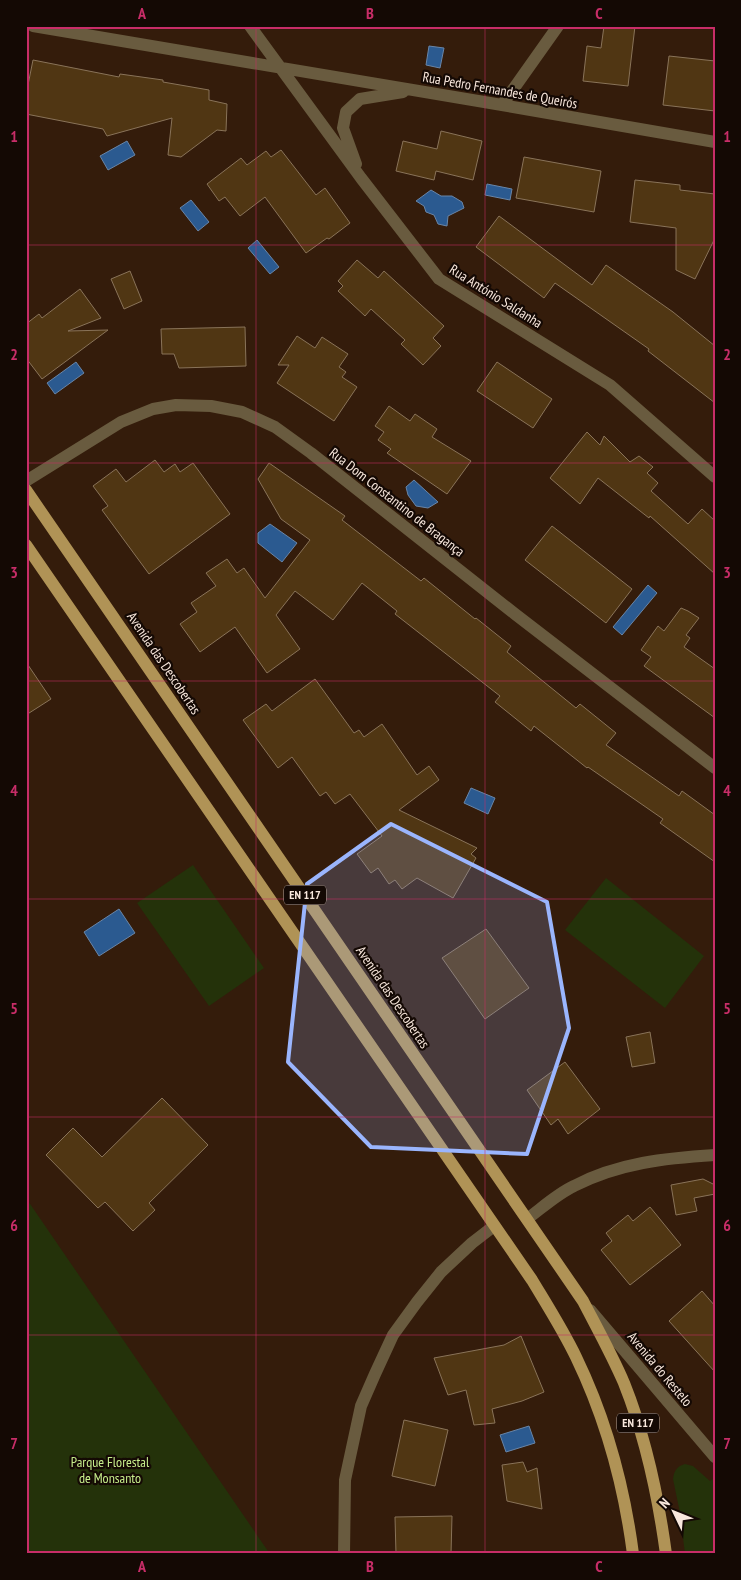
<svg xmlns="http://www.w3.org/2000/svg" width="741" height="1580" viewBox="0 0 741 1580" font-family="'PT Sans Narrow',sans-serif">
  <style>
    .green { fill: #24320a }
    .water { fill: #2b5a90; stroke: #6985a7 }
    .building { fill: #503613; stroke: #897359 }
    .lines { fill: none; stroke-linecap: round; stroke-linejoin: round }
    .minor { stroke: #695b3f; stroke-width: 12 }
    .tertiary { stroke: #695b3f; stroke-width: 12 }
    .primary { stroke: #b09356; stroke-width: 12 }
    .marked { fill: #9ab5fd; fill-opacity: 0.2; stroke: #9ab5fd; stroke-width: 4; stroke-linejoin: round }
    .grid { fill: none; stroke: #c82d68; stroke-width: 1; stroke-opacity: 0.55 }
    .labels { text-anchor: middle; stroke-width: 4.5; stroke-linejoin: round; paint-order: stroke }
    .shield { fill: #140904; stroke: #b4a59c; stroke-width: 1 }
    .shield-label { font-size: 12px; font-weight: bold; fill: #f9e8dd }
    .street-label { font-size: 14px; fill: #f9e8dd; stroke: #140904 }
    .park-label { font-size: 14px; fill: #c7ee8c; stroke: #140904 }
    .neatline { fill: none; stroke: #c82d68; stroke-width: 2 }
    .grid-label { font-size: 16px; text-anchor: middle; font-weight: bold; fill: #c82d68 }
  </style>
  <rect width="100%" height="100%" fill="#341c0b"/>
  <!-- green -->
  <path class="green" d="M193,865L264,968L209,1006L137,903Z
    M606,878L704,956L665,1008L565,930Z
    M26,1198L270,1554H26Z
    M685,1464L693,1466L710,1481L714,1478L715,1479V1554H685L680,1513L673,1479C674,1471 677,1466 685,1464Z"/>
  <!-- water -->
  <path class="water" d="M429,46L444,48L440,68L426,65Z
    M127,141L135,155L108,170L100,156Z
    M487,184L512,189L510,200L485,195Z
    M431,190L441,196H452L462,202L464,208L448,216L447,226L438,224L434,215L426,212L424,206L416,201Z
    M191,200L209,222L198,231L180,208Z
    M257,240L279,267L270,274L248,248Z
    M76,362L84,373L55,394L47,383Z
    M414,480L438,502L428,508L416,506L408,495L406,487Z
    M270,524L297,543L282,562L258,543V533Z
    M648,585L657,593L622,635L613,627Z
    M471,788L495,798L488,814L464,803Z
    M119,909L135,933L99,956L84,932Z
    M529,1426L535,1443L506,1452L500,1435Z"/>
  <!-- building -->
  <path class="building" d="M604,26H635L628,86L583,81L587,46L601,48Z
    M669,56L715,61V111L663,105Z
    M33,60L119,77L120,74L163,80V82L209,90V100L227,104L226,131L217,130L181,157L168,155L172,118L107,136L103,129L26,114V95Z
    M441,131L482,141L473,180L436,171L434,180L396,171L403,141L437,149Z
    M281,150L316,195L325,188L350,223L329,239L327,238L306,253L265,197L240,216L225,197L219,201L207,184L241,158L247,165L266,151L271,157Z
    M524,157L601,171L594,212L516,198Z
    M635,180L680,185V190L715,194V238L695,279L676,270V228L630,222Z
    M499,216L592,285L606,265L673,312L715,346V403L648,351L649,349L555,283L544,298L476,247Z
    M357,260L378,278L384,271L444,326L433,338L441,346L423,365L401,344L405,340L371,309L365,316L338,291L343,286L338,281Z
    M130,271L142,301L124,309L111,279Z
    M80,289L101,318L68,331L108,330L42,379L26,358V324L39,314L42,318Z
    M245,327L246,366L179,368L174,354H162L161,329Z
    M297,336L315,348L322,337L348,354L339,367L346,372L342,377L357,387L334,421L277,383L289,365H278Z
    M497,362L552,399L533,428L477,391Z
    M389,406L410,421L415,414L437,429L432,437L471,461L447,494L387,453L391,449L378,440L384,432L375,426Z
    M587,432L600,445L604,436L630,462L639,456L653,467L647,473L658,483L651,491L688,524L702,509L715,521V574L650,516L649,518L598,478L580,504L550,478Z
    M155,460L164,472L175,464L180,472L193,463L230,514L149,574L102,510L108,506L93,486L116,469L126,482Z
    M269,463L345,516L342,520L421,581L424,578L475,619L476,618L511,646L507,652L576,708L580,704L616,733L606,745L679,796L682,791L715,815V862L660,823L663,819L588,767L587,768L534,726L531,731L495,702L500,696L395,614L397,611L362,583L333,620L295,591L276,615L300,649L267,673L235,627L200,652L180,624L197,612L191,603L216,586L206,573L227,559L237,573L244,568L265,598L310,540L281,519L258,479Z
    M552,526L632,589L606,623L525,560Z
    M681,608L688,611L699,618L686,635L690,638L684,647L715,669V718L644,666L651,657L641,650L658,626L664,631Z
    M26,662L51,699L26,715Z
    M315,679L354,733L359,730L364,737L382,724L417,775L429,766L439,780L399,810L477,848L471,854L476,858L453,898L417,878L402,889L395,880L389,884L378,868L371,873L357,854L382,836L350,794L335,804L326,792L320,796L292,757L278,768L243,720L266,704L272,711Z
    M486,929L529,988L485,1019L442,958Z
    M650,1032L655,1063L632,1067L626,1037Z
    M565,1062L600,1109L568,1134L558,1119L551,1125L527,1090Z
    M162,1098L208,1145L149,1203L155,1210L133,1231L105,1202L98,1208L46,1155L73,1128L102,1157Z
    M703,1179L715,1185V1194L694,1198L697,1211L676,1215L671,1185Z
    M650,1207L681,1245L630,1285L601,1250L612,1241L606,1233L628,1215L633,1221Z
    M702,1291L715,1306V1372L669,1321Z
    M521,1336L544,1392L522,1401L492,1409L495,1423L474,1425L466,1390L448,1395L434,1358L504,1345Z
    M404,1420L448,1430L435,1486L392,1476Z
    M523,1462L527,1472L537,1468L542,1509L507,1501L502,1465Z
    M452,1516L451,1554H396L395,1517Z"/>
  <g class="lines">
    <!-- minor -->
    <path class="minor" d="M33,26L502,105L715,142
      M250,26L361,178L439,279L610,385L715,477
      M502,105L558,26
      M356,164L343,128L346,112L360,99L403,92
      M26,481L121,422L153,409L176,405L211,406L242,412L275,427L311,453L515,614L715,768
      M527,1219C542,1208 557,1194 574,1186C618,1163 666,1158 715,1155
      M344,1554L345,1480L361,1406L375,1374L393,1335L417,1302L441,1272L472,1243L494,1226"/>
    <!-- tertiary -->
    <path class="tertiary" d="M590,1310L715,1457"/>
    <!-- primary -->
    <path class="primary" d="M26,490L583,1301C597,1328 612,1355 624,1383C646,1438 658,1495 666,1554
      M26,545L532,1280C547,1305 563,1330 576,1357C606,1419 624,1485 633,1554"/>
  </g>
  <!-- marked area -->
  <path class="marked" d="M391,824L547,902L569,1028L527,1154L371,1147L288,1062L307,884Z"/>
  <!-- grid -->
  <path class="grid" d="M256,26V1554M485,26V1554M26,245H715M26,463H715M26,681H715M26,899H715M26,1117H715M26,1335H715"/>
  <g class="labels">
    <!-- shield labels -->
    <g class="shield">
      <rect x="284" y="885.5" width="42" height="19" rx="4"/>
      <rect x="617" y="1413.5" width="42" height="19" rx="4"/>
    </g>
    <g class="shield-label">
      <text x="305" y="899">EN 117</text>
      <text x="638" y="1427">EN 117</text>
    </g>
    <!-- street labels -->
    <g class="street-label">
      <text transform="translate(500 90) rotate(10)" y="5">Rua Pedro Fernandes de Queirós</text>
      <text transform="translate(496 296) rotate(32)" y="5">Rua António Saldanha</text>
      <text transform="translate(397 502) rotate(38)" y="5">Rua Dom Constantino de Bragança</text>
      <text transform="translate(164 663) rotate(56)" y="5">Avenida das Descobertas</text>
      <text transform="translate(393 997) rotate(56)" y="5">Avenida das Descobertas</text>
      <text transform="translate(660 1369) rotate(50)" y="5">Avenida do Restelo</text>
    </g>
    <!-- park labels -->
    <g class="park-label">
      <text x="110" y="1467">Parque Florestal<tspan x="110" dy="16">de Monsanto</tspan></text>
    </g>
  </g>
  <!-- border -->
  <rect width="741" height="1580" fill="none" stroke="#140904" stroke-width="55"/>
  <!-- north arrow -->
  <g transform="translate(674 1512) rotate(313)" stroke="#140904" stroke-width="4" paint-order="stroke">
  <path d="M0-4L9 19L0 12L-9 19Z" fill="#f9e8dd"/>
  <text y="-8" font-size="14" font-weight="bold" text-anchor="middle" fill="#f9e8dd">N</text>
  </g>
  <rect x="28" y="28" width="686" height="1524" class="neatline"/>
  <g class="grid-label">
    <text x="142" y="19">A</text>
    <text x="370" y="19">B</text>
    <text x="599" y="19">C</text>
    <text x="14" y="142">1</text>
    <text x="727" y="142">1</text>
    <text x="14" y="360">2</text>
    <text x="727" y="360">2</text>
    <text x="14" y="578">3</text>
    <text x="727" y="578">3</text>
    <text x="14" y="796">4</text>
    <text x="727" y="796">4</text>
    <text x="14" y="1014">5</text>
    <text x="727" y="1014">5</text>
    <text x="14" y="1231">6</text>
    <text x="727" y="1231">6</text>
    <text x="14" y="1449">7</text>
    <text x="727" y="1449">7</text>
    <text x="142" y="1572">A</text>
    <text x="370" y="1572">B</text>
    <text x="599" y="1572">C</text>
  </g>
</svg>
